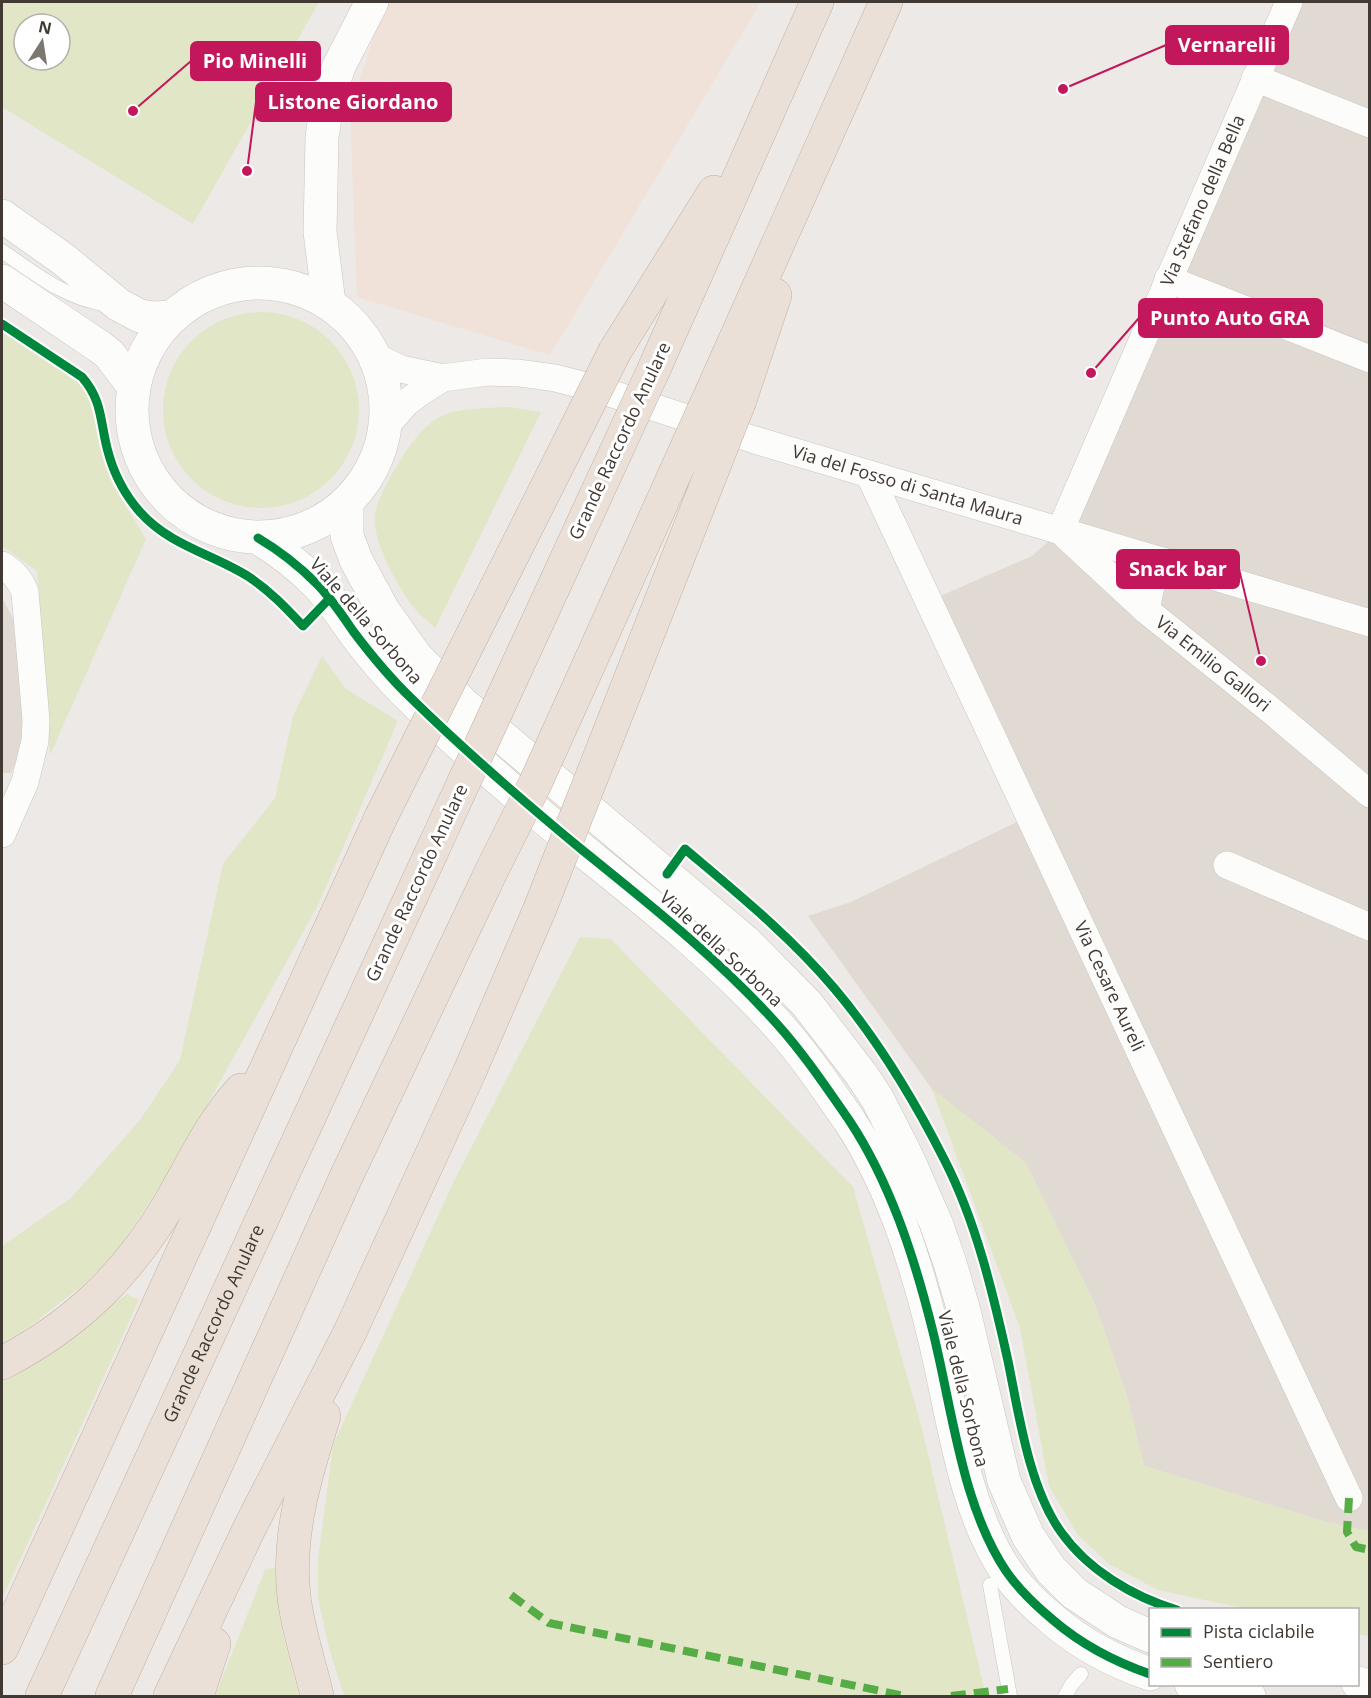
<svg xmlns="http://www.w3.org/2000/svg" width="1371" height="1698" viewBox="0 0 1371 1698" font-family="'Open Sans',sans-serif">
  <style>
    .residential { fill: #e1dad3 }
    .commercial { fill: #f0e1d9 }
    .green { fill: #e1e6c7; fill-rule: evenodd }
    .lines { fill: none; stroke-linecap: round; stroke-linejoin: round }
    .service-casing { stroke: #c9c5c2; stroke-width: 15 }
    .minor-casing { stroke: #c9c5c2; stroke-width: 28 }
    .tertiary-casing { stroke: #c9c5c2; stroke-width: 34 }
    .motorway-casing { stroke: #c3b0a3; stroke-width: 34 }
    .service { stroke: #fcfcfb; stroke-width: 14 }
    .minor { stroke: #fcfcfb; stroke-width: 27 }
    .tertiary { stroke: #fcfcfb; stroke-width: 33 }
    .motorway { stroke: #eae0d8; stroke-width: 33 }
    .motorway-bridge-casing { stroke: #c3b0a3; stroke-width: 34; stroke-linecap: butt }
    .motorway-bridge { stroke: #eae0d8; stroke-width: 33 }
    .quiet { stroke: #56ac45; stroke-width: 8; stroke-dasharray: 15 8; stroke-linecap: butt }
    .cycleway-casing { stroke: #fff; stroke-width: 13 }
    .cycleway { stroke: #00873e; stroke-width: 9 }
    .labels { text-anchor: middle; stroke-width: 6; stroke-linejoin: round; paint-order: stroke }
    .street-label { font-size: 18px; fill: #413933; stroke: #fff }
    .leader { fill: none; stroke: #c2185b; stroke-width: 2 }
    .callout-dot { fill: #c2185b; stroke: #fff; stroke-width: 2 }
    .callout { fill: #c2185b; stroke: #c2185b; stroke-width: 2 }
    .callout-label { font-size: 20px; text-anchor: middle; font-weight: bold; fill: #fff }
  </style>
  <rect width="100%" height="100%" fill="#ede9e6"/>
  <!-- residential -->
  <path class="residential" d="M1295,2H1369V1531L1326,1522L1144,1466L1126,1393L1094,1302L1025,1162L932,1089L808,916L851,902L1042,810L938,597L1032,556L1060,531Z
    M2,601H4L19,630L24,743L11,773H2Z"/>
  <!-- commercial -->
  <path class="commercial" d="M387,2H761L550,355L357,297L350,108L383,9Z"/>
  <!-- green -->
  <path class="green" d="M2,2H319L193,224L2,107ZM24,24H60V60H24Z
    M163 410a98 98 0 1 1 196 0a98 98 0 1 1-196 0Z
    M2,332L86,387L94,401L100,443L105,466L114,487L146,539L50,755L37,571L2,546Z
    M508,407L541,412L435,628C429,622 421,616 415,609C399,589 371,540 375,514C378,497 394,470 403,456C415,438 428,420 449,413C468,408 489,408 508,407Z
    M322,656L346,689L398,721L318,905L176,1161L116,1253L82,1286L26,1329L2,1343V1246L71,1198L140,1120L180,1060L223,864L275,798L293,716Z
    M580,937L611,939L853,1187L920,1421L986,1696H344L329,1648L318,1598V1560L333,1445L454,1181Z
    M932,1089L1025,1162L1094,1302L1126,1393L1144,1466L1326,1522L1369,1531V1636L1358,1634V1610L1247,1609L1158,1590L1109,1564L1078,1535L1049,1486L1020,1328Z
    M127,1294L139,1300L2,1599V1377L45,1352Z
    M280,1566L282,1630L299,1696H215L265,1570Z"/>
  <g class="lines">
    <!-- service casing -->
    <g class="service-casing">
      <path id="service" d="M2,251C34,273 66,299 105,304
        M990,1585L1010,1696
        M1065,1696L1072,1684L1081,1674"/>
    </g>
    <!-- minor casing -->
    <g class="minor-casing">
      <g id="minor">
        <path d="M1255,78L1370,124"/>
        <path d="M1168,279L1370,359"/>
        <path d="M376,357L401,369L443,378"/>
        <path id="s1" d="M387,425L406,403L419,393L443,378L487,372L519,373L555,378L594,388L755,440L1370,623"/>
        <path id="s2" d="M869,474L1349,1498"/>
        <path id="s3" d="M1060,531L1289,2"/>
        <path id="s4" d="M1066,536L1147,611L1273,712L1370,794"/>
        <path d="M2,565C13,572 20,579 25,592L36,720L35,741L25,782L2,834"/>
        <path d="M1147,611C1148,591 1153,577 1163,561"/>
        <path d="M1227,865L1370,927"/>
      </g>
    </g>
    <!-- tertiary casing -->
    <g class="tertiary-casing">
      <path id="tertiary" d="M2,216L63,259L119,305L140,316L154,318L172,317
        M2,281L100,347L109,354L134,387
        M132 410a127 127 0 1 1 254 0a127 127 0 1 1-254 0Z
        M329,303L320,232L322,137L325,117L329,95L339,66L372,2
        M347,503V536L356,560L383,610L417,658L462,703L746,942L807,1004L861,1074L877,1098L908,1159L936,1223L950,1263L964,1311L1004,1481L1028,1536L1051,1570L1074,1593L1118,1622L1150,1636
        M258,538C280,551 299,566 317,584C331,598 342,615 353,631C371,655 391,679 412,699C466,752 523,801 581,849C649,904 719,959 777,1024C804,1054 826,1087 849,1120C890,1182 914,1256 932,1328C952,1406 961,1504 1006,1571C1019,1590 1035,1605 1053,1620C1081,1644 1115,1662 1150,1674
        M1358,1683L1370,1686
        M1191,1684L1249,1696"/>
    </g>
    <!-- motorway casing -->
    <g class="motorway-casing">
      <g id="motorway">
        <path d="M615,351L714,192"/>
        <path d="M654,369L817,2"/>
        <path d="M714,387L886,2"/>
        <path d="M740,400L775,295"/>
        <path d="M2,1363C74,1326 126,1276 168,1206C191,1167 210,1124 241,1090"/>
        <path d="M2,1648L381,817"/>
        <path id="s5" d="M42,1696L433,849"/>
        <path d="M112,1696L346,1177L490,874"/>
        <path d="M170,1696L250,1527L350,1332L469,1073L539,911"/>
        <path d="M197,1696L214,1644"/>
        <path d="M317,1696C310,1664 298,1631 294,1597C287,1535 305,1476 324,1416"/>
      </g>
    </g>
    <!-- service -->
    <use href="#service" class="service"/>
    <!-- minor -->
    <use href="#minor" class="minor"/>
    <!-- tertiary -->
    <use href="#tertiary" class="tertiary"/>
    <!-- motorway -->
    <use href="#motorway" class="motorway"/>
    <!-- motorway-bridge casing -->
    <g class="motorway-bridge-casing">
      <path id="motorway-bridge" d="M381,817L615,351
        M433,849L654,369
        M490,874L535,784L714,387
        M539,911L740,400"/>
    </g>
    <!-- motorway-bridge -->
    <use href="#motorway-bridge" class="motorway-bridge"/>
    <!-- quiet -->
    <path class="quiet" d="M1349,1498L1347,1532L1356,1547L1370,1550
      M511,1595L549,1623L905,1696
      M951,1696L1008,1689"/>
    <!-- cycleway casing -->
    <g class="cycleway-casing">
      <path id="cycleway" d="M2,324L82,377C102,400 100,420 107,448C113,472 124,494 140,512C170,546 213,554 249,577C270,591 286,608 303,626L330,598
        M258,538C280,551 299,566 317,584C331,598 342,615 353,631C371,655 391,679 412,699C466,752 523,801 581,849C649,904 719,959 777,1024C804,1054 826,1087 849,1120C890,1182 914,1256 932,1328C952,1406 961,1504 1006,1571C1019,1590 1035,1605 1053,1620C1081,1644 1115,1662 1150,1674
        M667,874L685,849C737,893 790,936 834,988C878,1040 913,1098 944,1159C976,1221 993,1293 1008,1361C1019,1415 1029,1487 1061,1532C1088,1570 1133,1597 1177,1610"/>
    </g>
    <!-- cycleway -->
    <use href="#cycleway" class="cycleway"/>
  </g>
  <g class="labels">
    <!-- street labels -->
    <g class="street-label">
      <text dy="6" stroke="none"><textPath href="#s3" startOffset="360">Via Stefano della Bella</textPath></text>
      <text transform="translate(620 441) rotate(-65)" y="6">Grande Raccordo Anulare</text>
      <text dy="6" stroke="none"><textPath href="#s1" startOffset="555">Via del Fosso di Santa Maura</textPath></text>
      <text transform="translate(366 621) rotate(49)" y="6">Viale della Sorbona</text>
      <text dy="6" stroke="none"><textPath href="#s4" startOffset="195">Via Emilio Gallori</textPath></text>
      <text transform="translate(417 883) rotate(-65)" y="6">Grande Raccordo Anulare</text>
      <text transform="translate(721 949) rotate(43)" y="6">Viale della Sorbona</text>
      <text dy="6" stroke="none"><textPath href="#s2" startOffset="566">Via Cesare Aureli</textPath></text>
      <text dy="6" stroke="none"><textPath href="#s5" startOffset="410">Grande Raccordo Anulare</textPath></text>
      <text transform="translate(963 1389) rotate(76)" y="6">Viale della Sorbona</text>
    </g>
  </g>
  <!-- callouts -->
  <path class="leader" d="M1063 89L1166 45M133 111L191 61M247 171L256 102M1091 373L1139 318M1261 661L1239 569"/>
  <g class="callout-dot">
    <circle cx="1063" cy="89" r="6"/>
    <circle cx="133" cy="111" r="6"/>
    <circle cx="247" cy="171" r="6"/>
    <circle cx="1091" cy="373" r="6"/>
    <circle cx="1261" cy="661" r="6"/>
  </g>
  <g class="callout">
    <rect x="1166" y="26" width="122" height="38" rx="6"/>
    <rect x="191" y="42" width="129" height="38" rx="6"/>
    <rect x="256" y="83" width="195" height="38" rx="6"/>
    <rect x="1139" y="299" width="183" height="38" rx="6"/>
    <rect x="1117" y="550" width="122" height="38" rx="6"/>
  </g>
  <g class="callout-label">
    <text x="1227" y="52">Vernarelli</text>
    <text x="255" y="68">Pio Minelli</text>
    <text x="353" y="109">Listone Giordano</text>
    <text x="1230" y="325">Punto Auto GRA</text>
    <text x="1178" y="576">Snack bar</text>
  </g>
  <!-- border -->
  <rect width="1371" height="1698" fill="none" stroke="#413933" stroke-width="6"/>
  <!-- legend -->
  <rect x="1149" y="1608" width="210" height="78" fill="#ffffff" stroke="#b3b0ad" stroke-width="1.5"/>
  <rect x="1161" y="1628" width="30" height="9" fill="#00873e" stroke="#b3b0ad" stroke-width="1.5"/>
  <text x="1203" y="1638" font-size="18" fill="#413933">Pista ciclabile</text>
  <rect x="1161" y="1658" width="30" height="9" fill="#56ac45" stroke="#b3b0ad" stroke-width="1.5"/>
  <text x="1203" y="1668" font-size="18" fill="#413933">Sentiero</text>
  <!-- north arrow -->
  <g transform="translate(42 42) rotate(12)"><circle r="28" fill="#ffffff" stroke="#b3b0ad" stroke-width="1.5"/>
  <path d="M0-4.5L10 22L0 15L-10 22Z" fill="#7d7772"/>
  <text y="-9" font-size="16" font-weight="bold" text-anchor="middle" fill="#413933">N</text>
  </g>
</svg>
